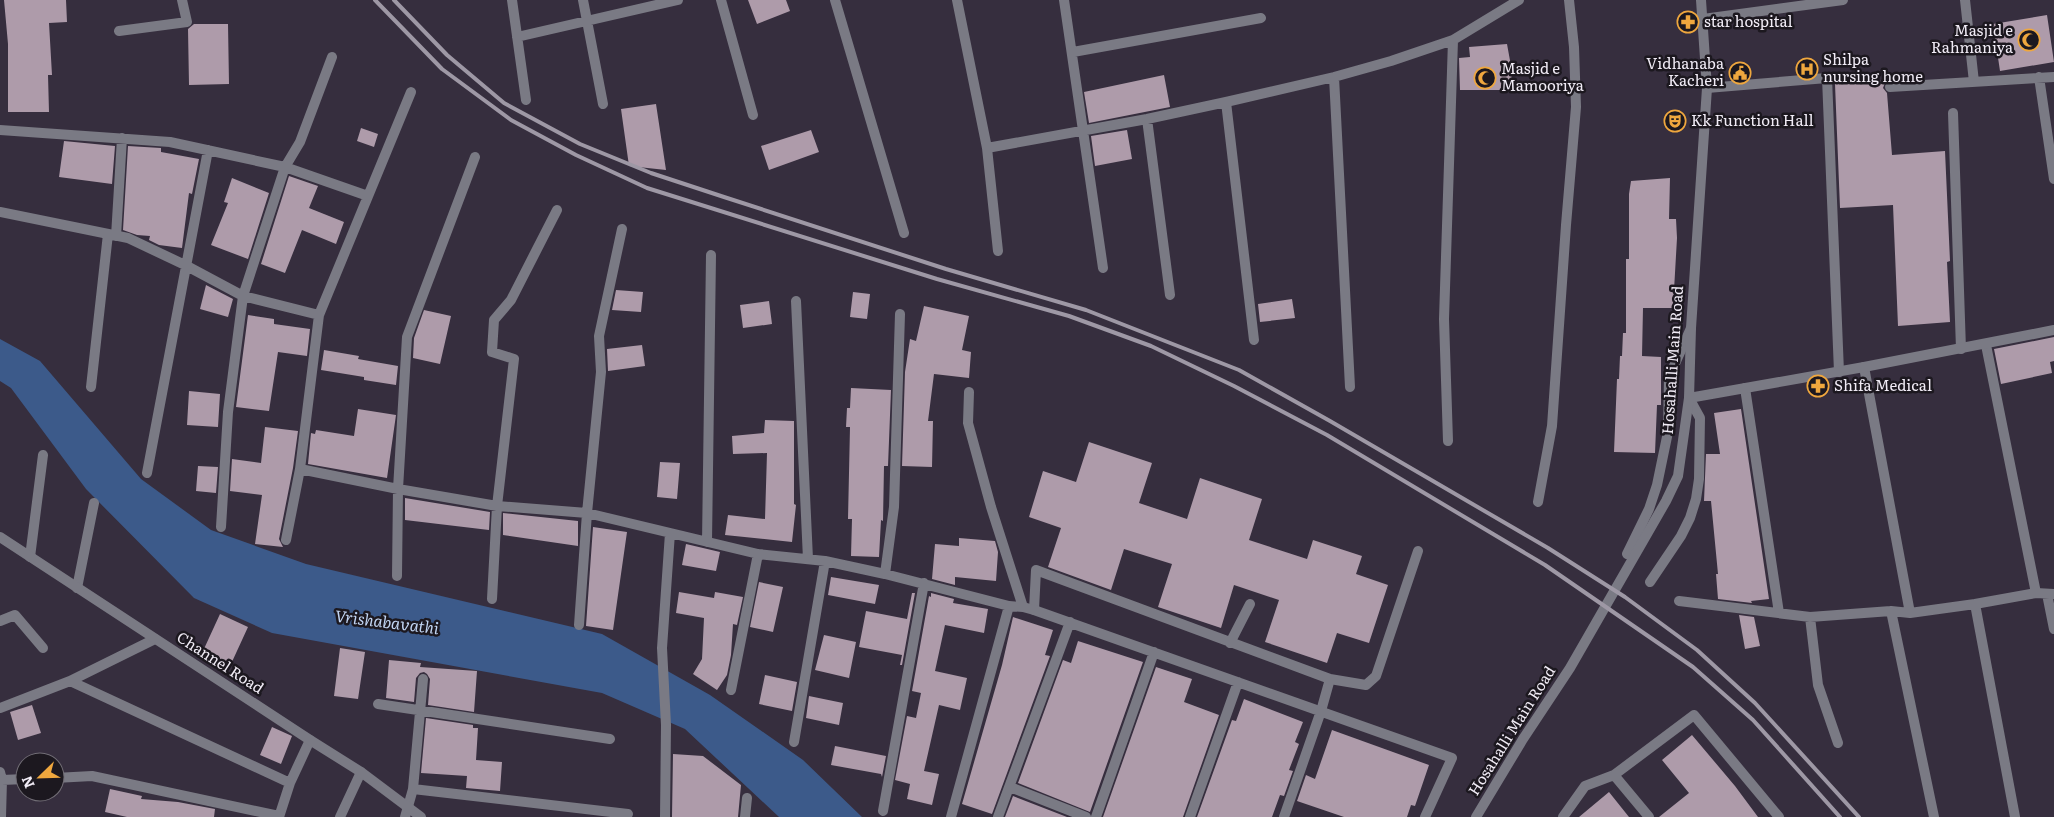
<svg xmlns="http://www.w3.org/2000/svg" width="2054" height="817" viewBox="0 0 2054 817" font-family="Literata,serif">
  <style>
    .water { fill: #3c5a8a }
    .building { fill: #ae9baa }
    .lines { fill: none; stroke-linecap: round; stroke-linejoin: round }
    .service { stroke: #7a7a84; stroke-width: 10 }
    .minor { stroke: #7a7a84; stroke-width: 10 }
    .tertiary { stroke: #7a7a84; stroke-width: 10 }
    .rail { stroke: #9e98a5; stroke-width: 4 }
    .labels { text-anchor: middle; stroke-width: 5; stroke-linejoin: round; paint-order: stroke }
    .poi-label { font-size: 15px; fill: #f1ecf6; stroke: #1c181f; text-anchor: start }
    .street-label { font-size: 15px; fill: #f1ecf6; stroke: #1c181f }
    .water-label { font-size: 16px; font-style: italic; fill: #c2d5f3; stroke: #1c181f }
  </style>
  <rect width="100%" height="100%" fill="#362e3e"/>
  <!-- water -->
  <path class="water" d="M0,339L40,361L141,479L211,530L306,564L602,634L710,695L803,760L862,817H779L685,729L602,693L272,633L194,598L86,489L11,388L0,381Z"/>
  <!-- building -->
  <path class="building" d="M4,0H66L67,22L49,23L52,75H48L49,112H8V44Z
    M748,0H786L790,11L757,24Z
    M2047,15L2054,62L2000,71L1993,24Z
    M194,24H228L229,84L189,85L188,29Z
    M1507,44L1511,66H1512L1511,90H1460L1459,58L1470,57L1469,47Z
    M1164,75L1170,107L1089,123L1084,92Z
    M1886,80L1883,88L1887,93L1892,155L1945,151L1950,261L1947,262L1950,322L1898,326L1893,205L1840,208L1835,84Z
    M656,104L666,170L629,166L621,109Z
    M361,128L378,134L374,147L357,141Z
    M811,130L819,152L769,170L761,146Z
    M1127,130L1132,159L1095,166L1091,136Z
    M64,141L115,146L112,184L59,177Z
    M128,146L161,148V152L199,159L192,194L189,193L182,248L159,245L149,240L150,236L137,235L123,230Z
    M289,176L318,186L309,208L344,222L336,244L302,230L285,273L261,264Z
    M232,178L269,193L248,259L211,245L228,203L224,202Z
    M1670,178L1669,219H1676L1677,238L1673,308H1643L1642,356L1661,357V405H1657L1655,453L1614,452L1617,379H1619L1620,356H1622L1623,333H1626V259H1629V194L1631,181Z
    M206,285L233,299L228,317L200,309Z
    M616,290L643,292L641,312L612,310Z
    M853,292L870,294L867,319L850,317Z
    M1292,299L1295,318L1260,322L1258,304Z
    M769,301L772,324L743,328L740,305Z
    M924,306L969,316L962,350L971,352L969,378L934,374L928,421H933L932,467L902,466L905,372L910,339L916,341Z
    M424,310L451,316L440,364L413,358L414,338Z
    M248,315L274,319V324L310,329L307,356L278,352L269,411L236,407Z
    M2054,337V361L2050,362L2052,373L2001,384L1994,349Z
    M642,345L645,366L608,371L607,349Z
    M324,350L359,356L358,359L398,366L396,385L364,380V377L321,370Z
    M851,388L891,390L888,466H884L883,521L881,520L879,557L851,556L852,519H848L850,427H846L847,408H850Z
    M189,391L220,394L218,427L187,425Z
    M358,409L396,415L387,478L308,464L311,433L315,434L316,430L354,436Z
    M1741,409L1769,599L1751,601L1752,603L1718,599L1716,574H1718L1711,501H1704L1706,454H1720L1714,413Z
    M765,420L794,421V504L796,505L792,542L725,535L728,515L765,519L767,453L733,454L732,436L764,433Z
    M265,427L298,431L293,468L279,539L283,547L255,544L262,495L230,491L232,459L261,463Z
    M1089,442L1152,463L1139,503L1187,519L1200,478L1262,499L1249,540L1307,559L1313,540L1362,556L1356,574L1388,585L1369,643L1337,633L1327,663L1265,642L1279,600L1234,585L1221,628L1158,607L1172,564L1124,549L1111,590L1048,567L1061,528L1029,517L1043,471L1076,482Z
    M660,462L680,463L677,499L657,497Z
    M198,466L218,467L216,493L196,491Z
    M405,498L490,512L489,530L405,520Z
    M503,513L578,521V546L503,535Z
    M593,527L627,532L613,630L586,626Z
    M959,538L995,541L998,552L996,581L955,577V585L932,579L935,544L959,546Z
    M686,544L720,552L716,571L682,565Z
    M831,577L879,585L875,604L828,595Z
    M759,582L783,587L773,632L750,627Z
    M679,592L714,598L715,592L743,597L737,625L733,624L731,655L727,675L717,690L693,674L702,659L704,618L676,613Z
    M912,593H915L902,665H900L902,655L859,647L866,611L907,619Z
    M931,593L954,599L953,603L988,609L984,633L945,625L935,671L967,678L960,710L939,705L924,771L939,774L932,805L907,799L910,784L895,780L907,716L916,718L921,693L912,691L929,596L931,597Z
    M220,614L248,627L231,664L203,651Z
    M1739,615L1754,617L1760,646L1745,649Z
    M1013,617L1053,630L1045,655L1050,656L992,814L962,804L1002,665Z
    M824,635L856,642L849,678L815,670Z
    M1078,641L1143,662L1090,812L1018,783L1063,660L1071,663Z
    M340,648L365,652L358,699L334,696Z
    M389,660L421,663L420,667L477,671L474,712L428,705L430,679L427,674L424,672L420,673L416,678L414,702L386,698Z
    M1156,667L1192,679L1184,702L1219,715L1183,817H1103Z
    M765,675L797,682L792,711L759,704Z
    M809,696L843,703L839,725L806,718Z
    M1244,699L1303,722L1295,742L1299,744L1289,770L1293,771L1284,796L1280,795L1272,817H1197L1232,720L1236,721Z
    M32,705L41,733L18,740L10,712Z
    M426,718L473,725V728H478L476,760L502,762L500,791L466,788L467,776L421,773Z
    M272,727L292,736L281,764L260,755Z
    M1332,730L1429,765L1415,806L1411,805L1407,817H1344L1297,801L1306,775L1315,779Z
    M1692,735L1735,786L1758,817H1659L1689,793L1662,760Z
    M835,746L886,756L882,777L881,774L831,765Z
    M673,754L703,756L741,785L738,817H672Z
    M110,789L142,796L141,799L178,802L215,809L214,817H127L105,812Z
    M1609,792L1629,817H1579Z
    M1013,796L1067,817H1005Z"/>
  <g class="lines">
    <!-- service -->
    <path class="service" d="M1627,554L1649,509L1657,485L1668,432L1669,377L1691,328
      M1650,582L1681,536L1690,518L1696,499L1699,479L1700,418L1689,398
      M1034,610L1036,570L1330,679
      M1230,643L1250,604
      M1321,711L1330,679L1366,685L1376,676L1418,551"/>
    <!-- minor -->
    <path class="minor" d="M512,0L526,100
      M583,0L603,104
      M721,0L753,115
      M835,0L904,233
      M957,0L987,148L998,251
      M1064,0L1103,268
      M1965,0L1974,82
      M1703,19L1843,0
      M119,31L187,22L182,0
      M517,37L678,0
      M1073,52L1261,18
      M1334,77L1350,387
      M2039,77L2054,179
      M1890,87L2054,77
      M1707,88L1827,78L1839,372
      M1226,102L1254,340
      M1953,113L1961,349
      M1147,119L1170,295
      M0,130L170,142L285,167L300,142L332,57
      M987,148L1147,119L1226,102L1334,77L1391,61L1453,40L1519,0
      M0,212L128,238L185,265L243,296L319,315
      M116,236L122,138
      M796,301L808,559
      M1986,345L2036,593
      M1864,367L1910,613
      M91,387L108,234
      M1745,388L1779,613
      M969,392L968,423L991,507L1023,607
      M1448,441L1444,319L1453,40
      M300,469L398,489L497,506L587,513L758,554L825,561L885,574L1009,606L1023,607L1034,610L1452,758L1425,817
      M147,473L208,150
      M1538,502L1552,426L1566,225L1576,107L1574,47L1569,0
      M221,527L228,412L243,296L285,167L368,196
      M286,540L300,469L319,315L411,92
      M707,542L711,255
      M30,557L43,455
      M885,574L894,507L900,314
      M397,576L398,489L407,337L475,157
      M77,588L94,503
      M2047,594L2054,629
      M492,599L497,506L514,359L492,352L494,320L511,300L557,210
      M1679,601L1810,617L1891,611L1910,613L1975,604L2036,593L2054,594
      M1975,604L2015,817
      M1891,611L1934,817
      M1810,617L1818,685L1838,743
      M0,621L15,615L43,648
      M579,625L587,513L601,372L599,336L622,229
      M70,681L155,639
      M731,690L758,554
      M378,704L610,739
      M0,708L70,681L290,783
      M794,742L825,561
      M0,772L2,780L1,817
      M1614,775L1649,817
      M55,778L92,776L279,816
      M2,780L25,779
      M1010,787L1086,817
      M413,789L628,814
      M883,811L924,583
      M279,817L290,783L310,740
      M340,817L361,772
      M405,817L413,789L423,679
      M665,817L666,725L662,648L670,533
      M745,817L747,798
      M951,817L1009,606
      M998,817L1070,622
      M1096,817L1154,652
      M1190,817L1238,682
      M1284,817L1321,711
      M1563,817L1585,786L1614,775L1694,715L1779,817"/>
    <!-- tertiary -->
    <path class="tertiary" d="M1689,398L1864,367L2054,330
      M0,537L310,740L361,772L421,817
      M1476,817L1523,739L1570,668L1666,501L1678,476L1689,398L1691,328L1707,88L1701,0"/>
    <!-- rail -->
    <path class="rail" d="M375,0L442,69L511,120L576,155L647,188L937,279L1069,316L1151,346L1234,386L1327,435L1545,565L1693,667L1753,720L1840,817
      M394,0L447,55L504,103L580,144L651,173L724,197L946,269L1086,310L1239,370L1330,421L1548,548L1625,597L1697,650L1755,703L1859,817"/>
  </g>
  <!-- icons -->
  <defs>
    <g id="pharmacy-ring" transform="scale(1.125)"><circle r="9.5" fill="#1c181f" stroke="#efa73e" stroke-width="1.5"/><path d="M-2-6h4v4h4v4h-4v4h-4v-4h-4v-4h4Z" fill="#efa73e"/></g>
    <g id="mosque-ring" transform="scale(1.125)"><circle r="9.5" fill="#1c181f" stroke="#efa73e" stroke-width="1.5"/><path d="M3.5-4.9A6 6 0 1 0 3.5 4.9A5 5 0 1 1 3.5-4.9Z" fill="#efa73e"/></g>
    <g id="hospital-ring" transform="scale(1.125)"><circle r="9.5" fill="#1c181f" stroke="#efa73e" stroke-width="1.5"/><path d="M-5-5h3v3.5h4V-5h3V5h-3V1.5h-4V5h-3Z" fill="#efa73e"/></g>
    <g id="civic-ring" transform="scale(1.125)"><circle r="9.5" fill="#1c181f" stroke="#efa73e" stroke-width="1.5"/><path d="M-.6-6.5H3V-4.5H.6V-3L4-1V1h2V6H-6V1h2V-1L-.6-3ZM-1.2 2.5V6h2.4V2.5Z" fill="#efa73e"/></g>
    <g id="theatre-ring" transform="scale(1.125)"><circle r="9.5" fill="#1c181f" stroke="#efa73e" stroke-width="1.5"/><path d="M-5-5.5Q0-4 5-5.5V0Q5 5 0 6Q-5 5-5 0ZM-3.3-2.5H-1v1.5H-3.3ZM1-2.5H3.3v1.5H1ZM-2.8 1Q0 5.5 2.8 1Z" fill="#efa73e"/></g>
  </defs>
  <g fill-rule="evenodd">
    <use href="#pharmacy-ring" x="1688" y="22"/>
    <use href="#mosque-ring" x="2029" y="40"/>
    <use href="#hospital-ring" x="1807" y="69"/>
    <use href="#civic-ring" x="1740" y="73"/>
    <use href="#mosque-ring" x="1485" y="78"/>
    <use href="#theatre-ring" x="1675" y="121"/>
    <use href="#pharmacy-ring" x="1818" y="386"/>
  </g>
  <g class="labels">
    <!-- poi labels -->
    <g class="poi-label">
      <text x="1704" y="27">star hospital</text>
      <text x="2013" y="36" text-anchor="end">Masjid e<tspan x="2013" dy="17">Rahmaniya</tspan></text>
      <text x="1823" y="65">Shilpa<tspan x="1823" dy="17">nursing home</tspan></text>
      <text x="1724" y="69" text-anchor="end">Vidhanaba<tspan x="1724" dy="17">Kacheri</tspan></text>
      <text x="1501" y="74">Masjid e<tspan x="1501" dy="17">Mamooriya</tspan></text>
      <text x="1691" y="126">Kk Function Hall</text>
      <text x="1834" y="391">Shifa Medical</text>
    </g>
    <!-- street labels -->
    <g class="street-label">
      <text transform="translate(1673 360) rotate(-86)" y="5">Hosahalli Main Road</text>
      <text transform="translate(220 663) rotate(33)" y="5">Channel Road</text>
      <text transform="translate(1512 731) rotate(-58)" y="5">Hosahalli Main Road</text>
    </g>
    <!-- water labels -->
    <g class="water-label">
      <text transform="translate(387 622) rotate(7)" y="6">Vrishabavathi</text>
    </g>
  </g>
  <!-- north arrow -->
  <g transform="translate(40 777) rotate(247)"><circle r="24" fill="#1c181f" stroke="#716d75"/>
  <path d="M0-4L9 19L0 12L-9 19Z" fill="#efa73e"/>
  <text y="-8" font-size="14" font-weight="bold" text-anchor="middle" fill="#f1ecf6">N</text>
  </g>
</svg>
